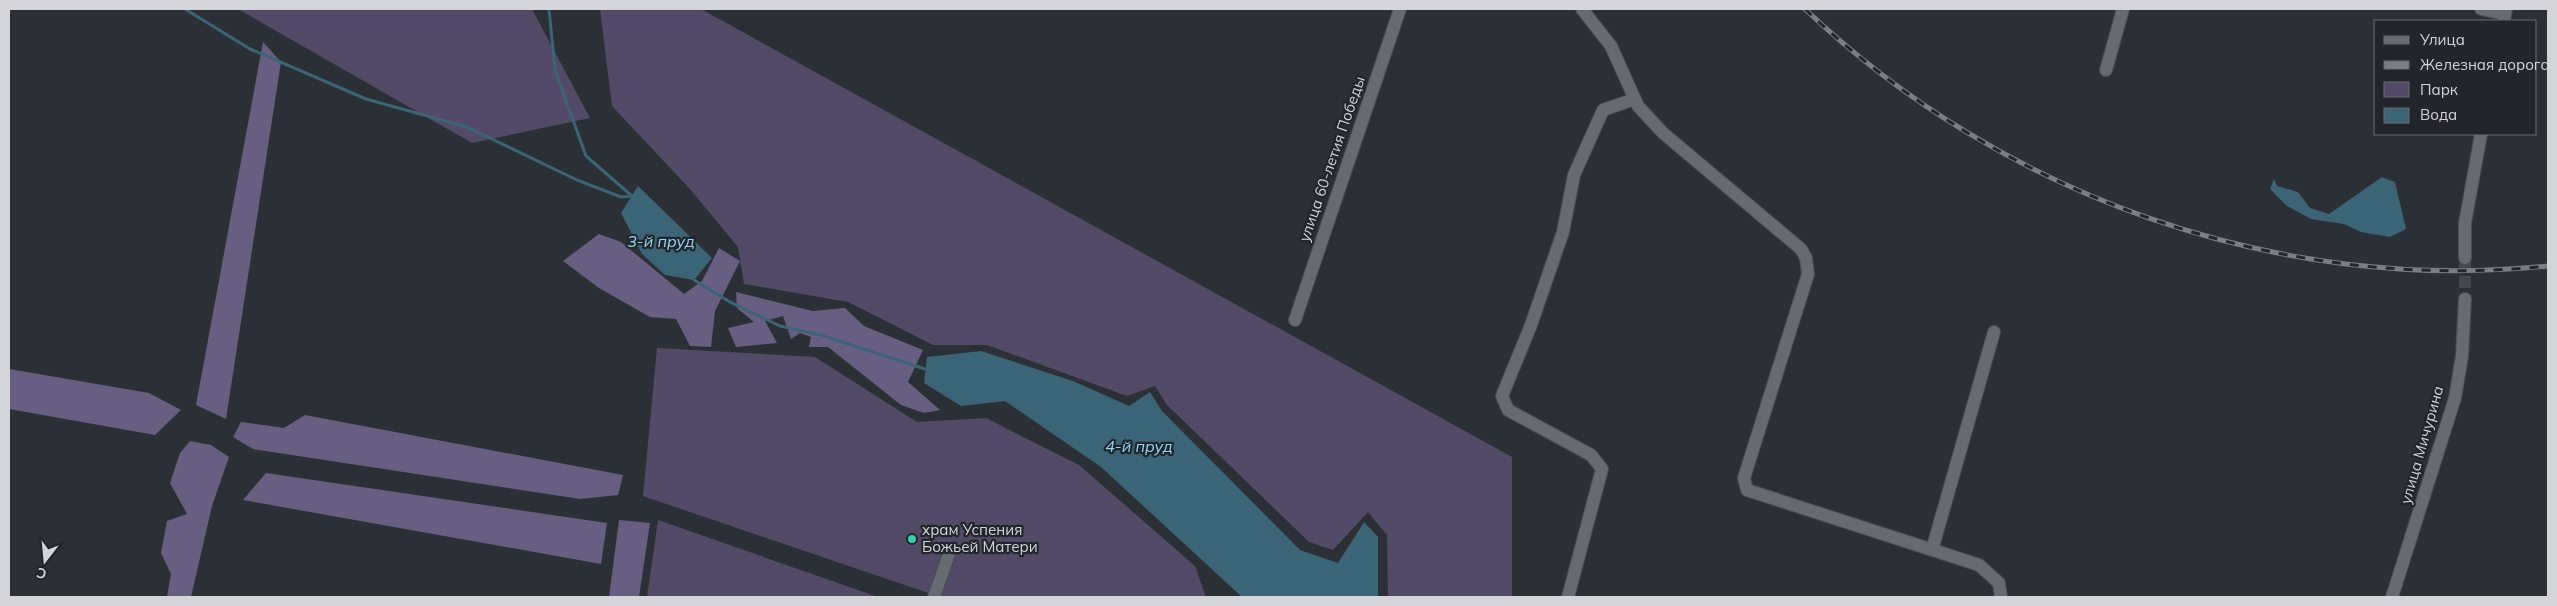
<svg xmlns="http://www.w3.org/2000/svg" width="2557" height="606" viewBox="0 0 2557 606" font-family="Mulish,sans-serif">
  <style>
    .green { fill: #524a66 }
    .forest { fill: #685e81 }
    .water { fill: #3a6576 }
    .lines { fill: none; stroke-linecap: round; stroke-linejoin: round }
    .stream { stroke: #3a6576; stroke-width: 3 }
    .secondary-tunnel { stroke: #44494f; stroke-width: 12; stroke-dasharray: 12 6; stroke-linecap: butt }
    .street-casing { stroke: #494d53; stroke-width: 14 }
    .secondary-casing { stroke: #494d53; stroke-width: 14 }
    .street { stroke: #666b73; stroke-width: 12 }
    .secondary { stroke: #666b73; stroke-width: 12 }
    .rail-casing { stroke: #7b7f85; stroke-width: 5 }
    .rail { stroke: #22262c; stroke-width: 3; stroke-dasharray: 9; stroke-linecap: butt }
    .poi-dot { fill: #2ed4aa; stroke: #22262c; stroke-width: 2 }
    .labels { text-anchor: middle; stroke-width: 4.5; stroke-linejoin: round; paint-order: stroke }
    .street-label { font-size: 15px; fill: #d3d5da; stroke: #22262c }
    .poi-label { font-size: 15px; fill: #d3d5da; stroke: #22262c; text-anchor: start }
    .water-label { font-size: 16px; font-style: italic; fill: #8dd9f7; stroke: #22262c }
  </style>
  <rect width="100%" height="100%" fill="#2b3037"/>
  <!-- green -->
  <path class="green" d="M238,9H532L590,118L472,143Z
    M600,9H701L1512,457V597H1388L1387,535L1368,512L1333,550L1309,542L1167,405L1155,386L1127,396L987,345H933L848,302L744,284L738,247L689,188L612,106Z
    M657,348L815,357L917,422L986,418L1079,465L1195,566L1206,597H940L643,496Z
    M658,520L878,597H647Z"/>
  <!-- forest -->
  <path class="forest" d="M263,42L281,62L226,419L196,405Z
    M599,234L621,242L684,294L702,281L719,248L740,261L715,311L711,347L690,346L676,319L650,317L599,288L563,261Z
    M736,292L813,311L845,308L864,326L923,350L908,382L940,410L924,413L901,405L828,347H809L811,337L800,333L791,339L783,316L765,321L777,343L736,347L728,328L754,322L737,308Z
    M9,369L149,393L181,410L155,435L9,409Z
    M305,415L623,475L618,495L580,499L253,449L233,437L241,422L284,428Z
    M190,441L211,445L229,457L212,506L191,597H167L171,574L161,553L167,521L187,514L170,483L180,453Z
    M266,473L607,523L601,564L243,500Z
    M619,520L650,523L639,597H609Z"/>
  <!-- water -->
  <path class="water" d="M2382,177L2395,182L2406,229L2390,237L2361,232L2344,224L2311,219L2287,206L2270,189L2274,179L2277,186L2298,192L2310,208L2329,214Z
    M638,186L712,258L694,280L665,275L642,254L621,213Z
    M981,351L1073,381L1129,406L1150,392L1162,411L1300,550L1338,563L1364,522L1378,537V597H1242L1101,467L1005,401L961,406L924,383L927,357Z"/>
  <g class="lines">
    <!-- stream -->
    <path class="stream" d="M185,9L250,49L366,99L467,127L577,180L621,197L632,196
      M549,9L555,70L586,156L632,196
      M694,280L730,302L780,326L821,335L925,369"/>
    <!-- secondary-tunnel -->
    <path class="secondary-tunnel" d="M2465,258V299"/>
    <!-- street casing -->
    <g class="street-casing">
      <path id="street" d="M1582,9L1611,46L1638,106L1663,133L1801,249L1806,258L1808,274L1744,478L1747,490L1979,565L1999,583L2001,597
        M2481,9L2505,14
        M2106,70L2123,9
        M1295,320L1400,9
        M1932,550L1994,332
        M934,597L949,554
        M1568,597L1602,469L1591,455L1508,410L1502,396L1531,325L1563,232L1574,175L1603,110L1635,99"/>
    </g>
    <!-- secondary casing -->
    <g class="secondary-casing">
      <path id="secondary" d="M2504,21L2506,9
        M2465,258V223L2481,134
        M2392,597L2455,398L2462,356L2465,299"/>
    </g>
    <!-- street -->
    <use href="#street" class="street"/>
    <!-- secondary -->
    <use href="#secondary" class="secondary"/>
    <!-- rail casing -->
    <g class="rail-casing">
      <path id="rail" d="M1805,9C2002,196 2278,294 2548,266"/>
    </g>
    <!-- rail -->
    <use href="#rail" class="rail"/>
  </g>
  <!-- markers -->
  <circle class="poi-dot" cx="912" cy="539" r="5"/>
  <g class="labels">
    <!-- street labels -->
    <g class="street-label">
      <text transform="translate(1332 159) rotate(-71)" y="5">улица 60-летия Победы</text>
      <text transform="translate(2422 445) rotate(-74)" y="5">улица Мичурина</text>
    </g>
    <!-- poi labels -->
    <g class="poi-label">
      <text x="922" y="535">храм Успения<tspan x="922" dy="17">Божьей Матери</tspan></text>
    </g>
    <!-- water labels -->
    <g class="water-label">
      <text x="661" y="247">3-й пруд</text>
      <text x="1139" y="452">4-й пруд</text>
    </g>
  </g>
  <!-- border -->
  <rect width="2557" height="606" fill="none" stroke="#d3d5da" stroke-width="20"/>
  <!-- legend -->
  <rect x="2374" y="20" width="162" height="115" fill="#22262c" stroke="#696c72"/>
  <rect x="2384" y="36" width="25" height="8" fill="#666b73" stroke="#696c72"/>
  <text x="2420" y="45" font-size="15" fill="#d3d5da">Улица</text>
  <rect x="2384" y="61" width="25" height="8" fill="#7b7f85" stroke="#696c72"/>
  <text x="2420" y="70" font-size="15" fill="#d3d5da">Железная дорога</text>
  <rect x="2384" y="82" width="25" height="15" fill="#524a66" stroke="#696c72"/>
  <text x="2420" y="95" font-size="15" fill="#d3d5da">Парк</text>
  <rect x="2384" y="108" width="25" height="15" fill="#3a6576" stroke="#696c72"/>
  <text x="2420" y="120" font-size="15" fill="#d3d5da">Вода</text>
  <!-- north arrow -->
  <g transform="translate(45 561) rotate(196)" stroke="#22262c" stroke-width="4" paint-order="stroke">
  <path d="M0-4L9 19L0 12L-9 19Z" fill="#d3d5da"/>
  <text y="-8" font-size="14" font-weight="bold" text-anchor="middle" fill="#d3d5da">С</text>
  </g>
</svg>
